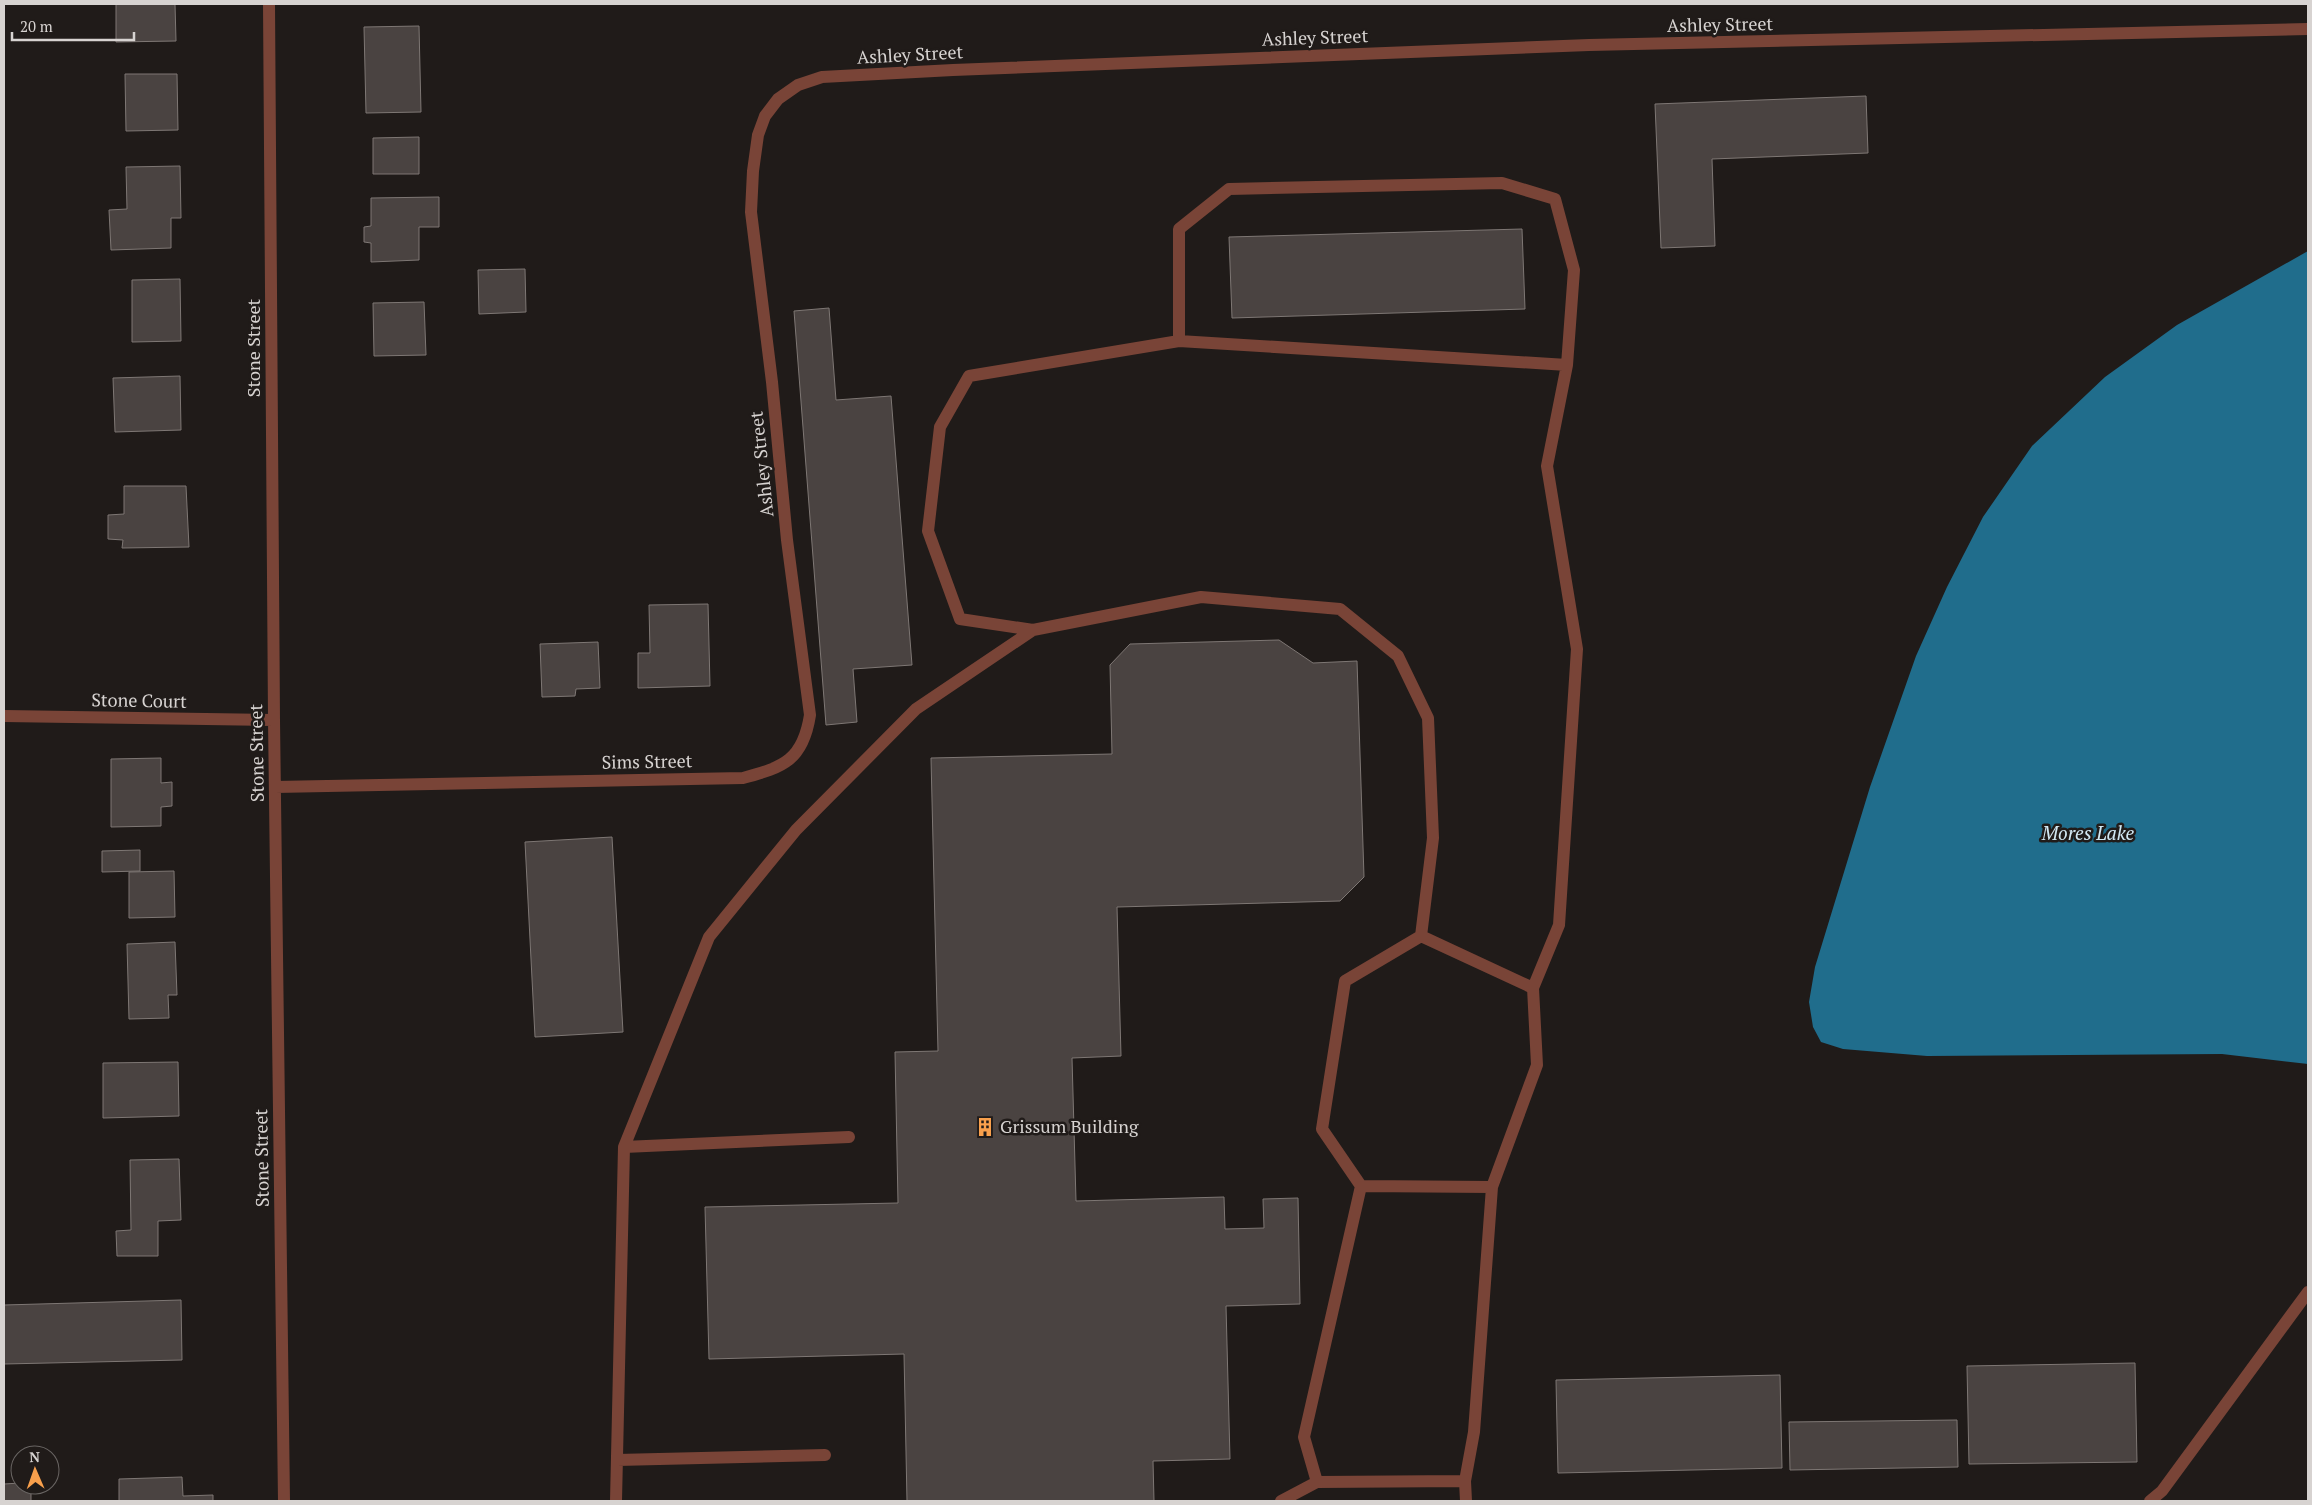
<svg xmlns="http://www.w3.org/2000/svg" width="2312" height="1505" viewBox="0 0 2312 1505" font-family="'PT Serif',serif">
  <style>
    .water { fill: #206d8c }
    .building { fill: #4a4341; stroke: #7e7774 }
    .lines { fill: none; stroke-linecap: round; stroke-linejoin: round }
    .service { stroke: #794437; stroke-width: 12 }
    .minor { stroke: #794437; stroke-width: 12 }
    .labels { text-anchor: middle; stroke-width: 5; stroke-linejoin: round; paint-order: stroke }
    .street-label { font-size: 18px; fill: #d7d3d1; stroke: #201b19 }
    .poi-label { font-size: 18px; fill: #d7d3d1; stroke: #201b19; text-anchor: start }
    .water-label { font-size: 19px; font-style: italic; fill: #d2e8f3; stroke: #201b19 }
  </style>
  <rect width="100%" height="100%" fill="#201b19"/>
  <!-- water -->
  <path class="water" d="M2308,251V1064L2222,1054L1927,1056L1843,1049L1821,1042L1813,1027L1809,1002L1815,967L1870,787L1916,656L1947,587L1983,517L2032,446L2105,377L2177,325Z"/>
  <!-- building -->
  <path class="building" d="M116,4H175L176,41L116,42Z
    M419,26L421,112L366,113L364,27Z
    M125,74H177L178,130L126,131Z
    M1866,96L1868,153L1712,159L1715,246L1661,248L1655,104Z
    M419,137V174H373V138Z
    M180,166L181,218H171V248L111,250L109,210L127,209L126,167Z
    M439,197V227H419V260L371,262V243L364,242V227L371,226V198Z
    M1522,229L1525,309L1232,318L1229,237Z
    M525,269L526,312L479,314L478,270Z
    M180,279L181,341L132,342V280Z
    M424,302L426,355L374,356L373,303Z
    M829,308L836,400L891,396L912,665L853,669L857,722L826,725L794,311Z
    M180,376L181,430L115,432L113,378Z
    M124,486H186L189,547L122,548L123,540L108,539V515L124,514Z
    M708,604L710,686L638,688V653H650L649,605Z
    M1279,640L1313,663L1357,661L1364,877L1340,901L1117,907L1121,1056L1072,1058L1076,1201L1224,1197L1225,1229L1264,1228L1263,1199L1298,1198L1300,1304L1226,1306L1230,1459L1153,1461L1154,1501H907L904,1354L709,1359L705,1207L898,1203L895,1052L938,1051L931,758L1112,754L1110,665L1130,644Z
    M598,642L600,688L576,689L575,696L542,697L540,644Z
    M161,758V783L172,782V806L161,807V826L111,827V759Z
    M612,837L623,1032L535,1037L525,842Z
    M140,850V871L102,872V851Z
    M174,871L175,917L129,918V872Z
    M175,942L177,995H168L169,1018L129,1019L127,944Z
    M178,1062L179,1116L103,1118V1063Z
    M179,1159L181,1220L158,1221V1256H117L116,1231L131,1230L130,1160Z
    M181,1300L182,1360L4,1364V1305Z
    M2135,1363L2137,1462L1969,1464L1967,1366Z
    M1780,1375L1782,1468L1558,1473L1556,1380Z
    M1957,1420L1958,1467L1790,1470L1789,1422Z
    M182,1477L183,1496L213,1495V1501H119V1479Z
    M20,1483V1485H31V1501H4V1484Z"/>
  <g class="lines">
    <!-- service -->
    <path class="service" d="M1033,630L960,619L928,531L940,427L969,376L1179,341L1567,365L1574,270L1555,199L1502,183L1229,189L1179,229V341
      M1533,988L1559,925L1577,649L1547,466L1567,365
      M624,1147L849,1137
      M617,1460L825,1455
      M1465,1481L1474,1432L1492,1187
      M1317,1482L1304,1437L1361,1186L1322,1129L1345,981L1421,936L1533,988L1537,1065L1492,1187L1361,1186
      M616,1501L624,1147L709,937L796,830L916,709L1033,630L1201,597L1340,609L1398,656L1428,718L1433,838L1421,936
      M1281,1501L1317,1482L1465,1481L1466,1501
      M2150,1501L2162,1491L2308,1292"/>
    <!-- minor -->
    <path class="minor" d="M269,4L274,720L284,1501
      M4,716L274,720
      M275,787L743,778C784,767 803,760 810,715L787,540L772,382L751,212L753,171L758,135L765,116L778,99L798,85L822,77L953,70L1589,45L2308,29"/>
  </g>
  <!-- icons -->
  <defs>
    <g id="building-bare" transform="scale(1.5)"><path d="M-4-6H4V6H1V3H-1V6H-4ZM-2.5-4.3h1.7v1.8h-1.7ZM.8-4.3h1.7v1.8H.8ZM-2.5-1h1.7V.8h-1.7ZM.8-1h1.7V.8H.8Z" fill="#f9a04c" stroke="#201b19" stroke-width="2.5" paint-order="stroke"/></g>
  </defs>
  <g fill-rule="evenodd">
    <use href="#building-bare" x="985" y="1127"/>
  </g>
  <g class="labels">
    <!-- street labels -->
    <g class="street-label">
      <text transform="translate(1720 25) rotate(-1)" y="6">Ashley Street</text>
      <text transform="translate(1315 38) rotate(-2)" y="6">Ashley Street</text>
      <text transform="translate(910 55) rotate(-3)" y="6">Ashley Street</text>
      <text transform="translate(254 348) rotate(-90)" y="6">Stone Street</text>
      <text transform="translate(762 464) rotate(-96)" y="6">Ashley Street</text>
      <text transform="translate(139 701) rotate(1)" y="6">Stone Court</text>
      <text transform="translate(257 753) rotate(-91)" y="6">Stone Street</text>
      <text transform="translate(647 762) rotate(-1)" y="6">Sims Street</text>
      <text transform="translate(262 1158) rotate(-91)" y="6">Stone Street</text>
    </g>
    <!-- poi labels -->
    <g class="poi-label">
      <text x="1000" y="1133">Grissum Building</text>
    </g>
    <!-- water labels -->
    <g class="water-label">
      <text x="2088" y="840">Mores Lake</text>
    </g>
  </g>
  <!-- border -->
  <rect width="2312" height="1505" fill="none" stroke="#d7d3d1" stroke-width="10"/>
  <!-- north arrow -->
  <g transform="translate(35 1470) rotate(358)"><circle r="24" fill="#201b19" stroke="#696563"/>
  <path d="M0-4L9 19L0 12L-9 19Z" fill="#f9a04c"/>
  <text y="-8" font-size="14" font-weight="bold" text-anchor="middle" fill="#d7d3d1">N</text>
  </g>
  <!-- scale -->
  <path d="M12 32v8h122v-8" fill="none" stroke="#d7d3d1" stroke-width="2.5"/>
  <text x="20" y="32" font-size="15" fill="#d7d3d1" stroke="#201b19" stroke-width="4" paint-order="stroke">20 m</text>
</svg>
